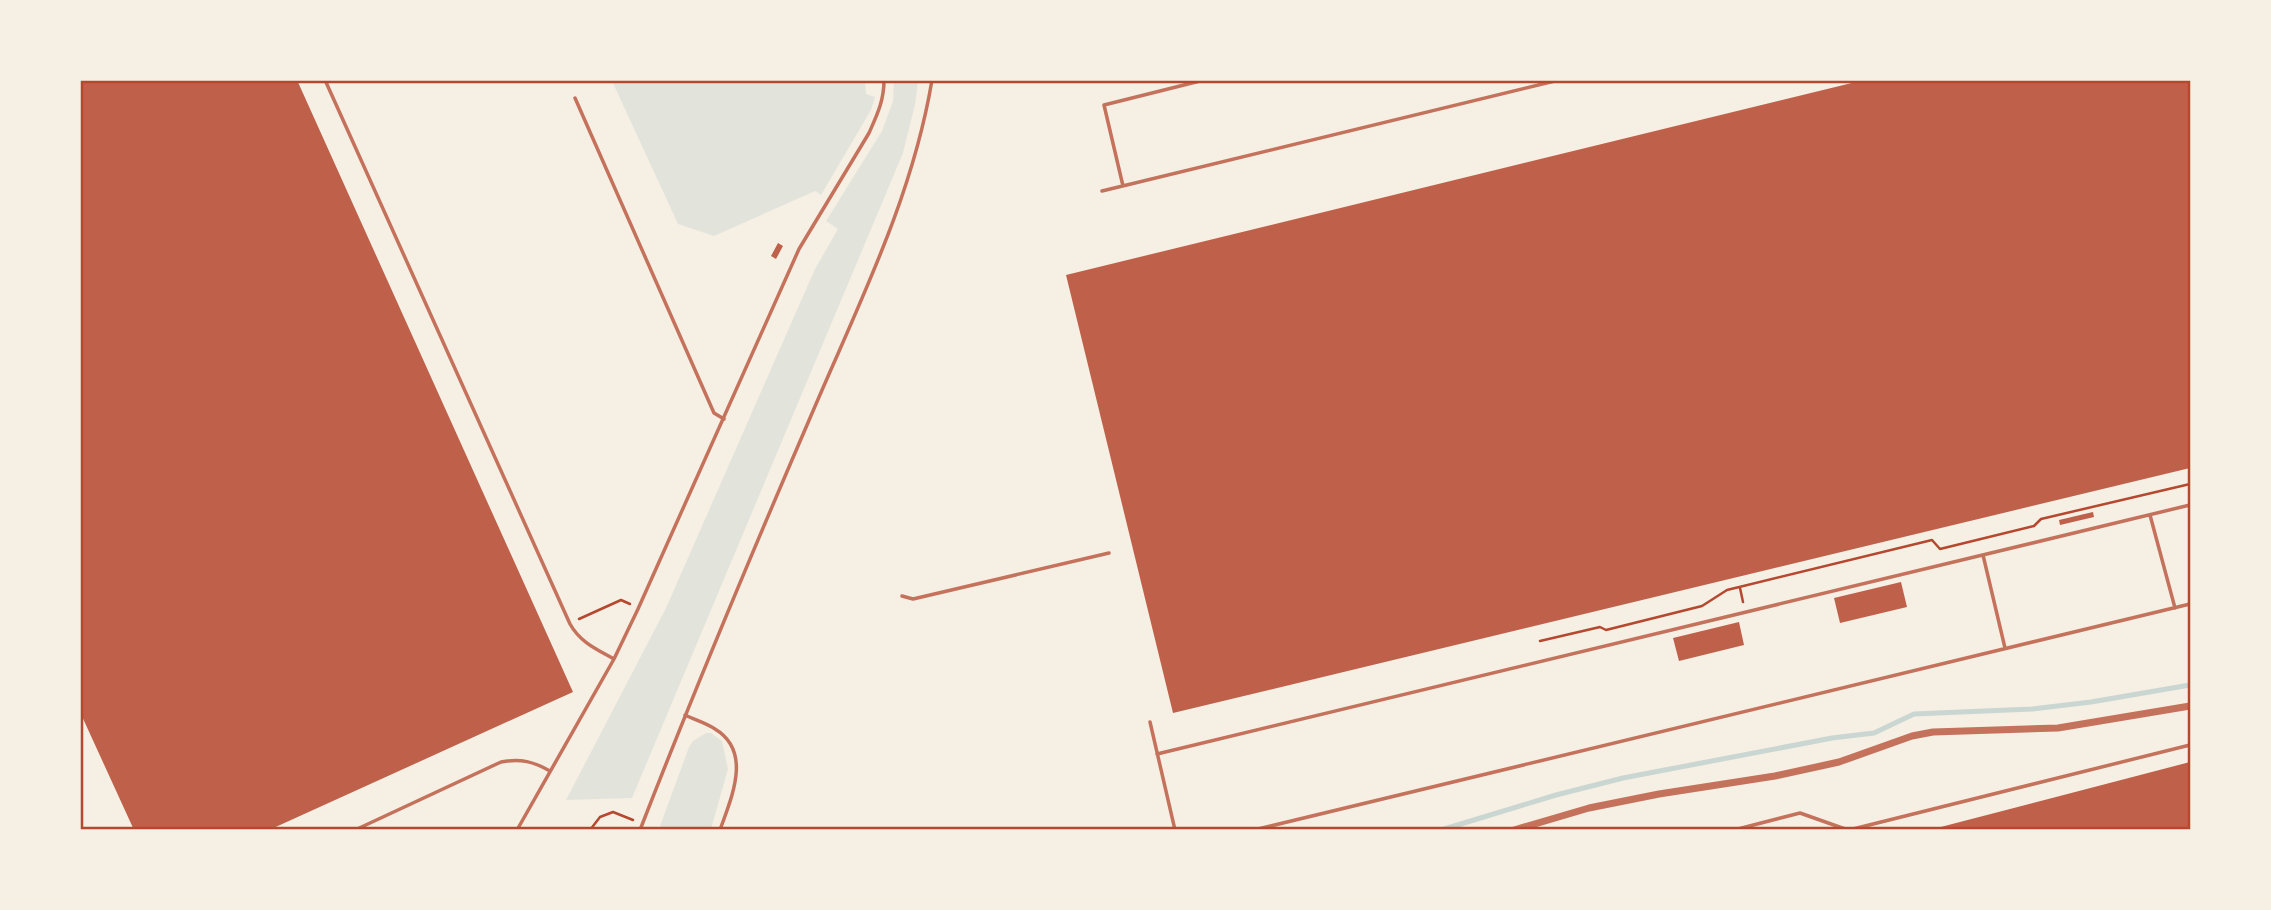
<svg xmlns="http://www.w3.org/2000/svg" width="2271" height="910" viewBox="0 0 2271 910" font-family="Cabin,sans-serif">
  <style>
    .green { fill: #e2e4dc }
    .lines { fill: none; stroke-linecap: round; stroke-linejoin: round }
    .stream { stroke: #c9d6d2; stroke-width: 5 }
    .building { fill: #bf614a }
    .path { stroke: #b5482f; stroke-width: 2.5 }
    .service { stroke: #c5725c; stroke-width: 3.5 }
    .minor { stroke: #c5725c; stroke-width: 7 }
    .neatline { fill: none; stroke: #b5482f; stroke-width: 2.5 }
  </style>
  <rect width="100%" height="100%" fill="#f6efe4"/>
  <!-- green -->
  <path class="green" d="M612,81H865L866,94L875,97L871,110L821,195L815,191L714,236L678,224Z
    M894,81H918L915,105L903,153L632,798L566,800L666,608L815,269L838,229L826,221L882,131L893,101Z
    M706,733H711L722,741L728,769L711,829H659L689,747L693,741Z"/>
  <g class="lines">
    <!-- stream -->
    <path class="stream" d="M1441,830L1556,795L1623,778L1832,738L1874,733L1914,714L2032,709L2091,702L2190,685"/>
  </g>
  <!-- building -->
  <path class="building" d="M80,80H297L573,692L269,830H134L80,712Z
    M1864,80H2190V468L1173,713L1066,275Z
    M778,243L783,246L776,259L771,256Z
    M2093,512L2094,517L2060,525L2059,520Z
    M1901,582L1907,607L1840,623L1834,598Z
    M1739,622L1744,645L1679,661L1673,638Z
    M2190,762V830H1933V829Z"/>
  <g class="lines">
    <!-- path -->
    <path class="path" d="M1740,588L1743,602
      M579,619L621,600L630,604
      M1540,641L1600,627L1606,630L1702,606L1727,590L1932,540L1940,549L2034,526L2041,519L2190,484
      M590,830L600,817L613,812L633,820"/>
    <!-- service -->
    <path class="service" d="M325,80L570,624C580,642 596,649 614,659
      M575,98L714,413L724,419
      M1123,186L1104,105L1204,80
      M1102,191L1559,80
      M2150,515L2175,608
      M1983,555L2005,648
      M902,596L913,599L1109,553
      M685,715C695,720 706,723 715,729C753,752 731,798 720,830
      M1150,722L1175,830
      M1157,754L2190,505
      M355,830L501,762C521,758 534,762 550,771
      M517,830L614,659L638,609L799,249L869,133C877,115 884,101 884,80
      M640,830C694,691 751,555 810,418C857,307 912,200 932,80
      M1254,830L2190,604
      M1734,830L1800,813L1848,830
      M1849,830L2190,745"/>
    <!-- minor -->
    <path class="minor" d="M1514,830L1589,808L1659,794L1775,776L1839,762L1912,736L1933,732L2058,728L2190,706"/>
  </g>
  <!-- border -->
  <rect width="2271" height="910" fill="none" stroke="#f6efe4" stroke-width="164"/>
  <rect x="82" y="82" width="2107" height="746" class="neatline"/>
</svg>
